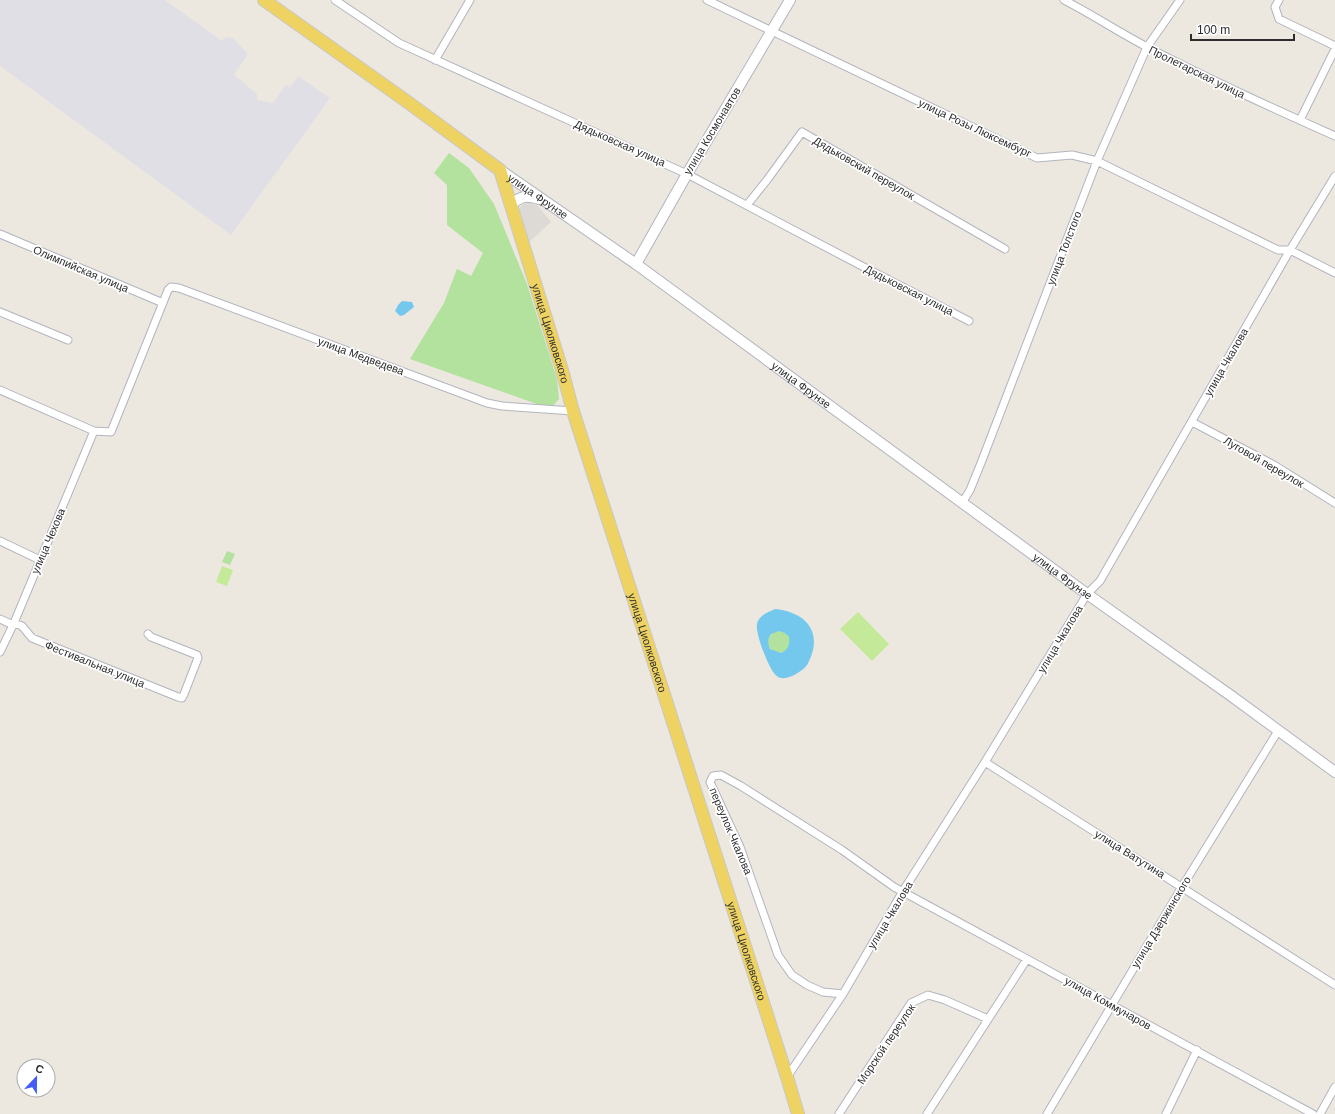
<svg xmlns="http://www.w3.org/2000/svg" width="1335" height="1114" viewBox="0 0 1335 1114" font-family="Arial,sans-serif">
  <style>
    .industrial { fill: #e1dfe6 }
    .green { fill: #b2e29d }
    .pitch { fill: #c4e999 }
    .plaza { fill: #dddad6 }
    .water { fill: #74c8ed; fill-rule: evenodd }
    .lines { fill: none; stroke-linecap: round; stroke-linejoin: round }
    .street-casing { stroke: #b2b4bf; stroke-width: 9 }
    .secondary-casing { stroke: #b2b4bf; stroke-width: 12 }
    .primary-casing { stroke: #c8c8c8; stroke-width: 14 }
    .street { stroke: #fff; stroke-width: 7 }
    .secondary { stroke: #fff; stroke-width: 10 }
    .primary { stroke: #eed363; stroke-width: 12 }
    .labels { text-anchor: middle; stroke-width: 3.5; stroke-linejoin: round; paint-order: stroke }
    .street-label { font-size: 11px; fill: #2c2c2c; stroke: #fff }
  </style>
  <rect width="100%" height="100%" fill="#ede8df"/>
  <!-- industrial -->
  <path class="industrial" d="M0,0H165L222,41L226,37L233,38L248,54L234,75L257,94V100L273,103L286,85L290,87L298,76L330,98L231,235L0,66Z"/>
  <!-- green -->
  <path class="green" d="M449,153L469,168L494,204L527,284L557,379L559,399L553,406L537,404L410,359L444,303L457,269L471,276L483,253L447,225V185L434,173Z
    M227,551L235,554L230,565L222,562Z
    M768 642a11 11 0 1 1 22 0a11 11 0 1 1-22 0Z"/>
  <!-- pitch -->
  <path class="pitch" d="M222,566L233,570L227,586L216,582Z
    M858,612L889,644L872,661L840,629Z"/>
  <!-- plaza -->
  <path class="plaza" d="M530,203L538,206L551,222L528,243L518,215L519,209L523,204Z"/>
  <!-- water -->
  <path class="water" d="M402,301L412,302L414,307L404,315L400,316L395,311L398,305Z
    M775,609C806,612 823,632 809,661C807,667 801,671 796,674C792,676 786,679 781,678C779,678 775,675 774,673C768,666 755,633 757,624C758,616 768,612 775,609ZM779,631L785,633L789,637C790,645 788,650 781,653L770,649C768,643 767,640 771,634Z"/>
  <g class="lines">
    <!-- street casing -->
    <g class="street-casing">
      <path id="street" d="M335,0L399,43L687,174L858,264L969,321
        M707,0L1037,158L1072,155L1097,161L1278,250H1290L1335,273
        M1064,0C1093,15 1120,33 1149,48C1210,80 1272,108 1335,136
        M1279,0L1275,7L1279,19L1335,46
        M435,60L470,0
        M1300,120L1335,49
        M747,205L767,180L802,132L1005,249
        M0,234L163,303
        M0,312L68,340
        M0,390L94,431L111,432L168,290L171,287L179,288L487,403L502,406L573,411
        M1192,422L1274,465L1335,503
        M962,503L970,490L981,463L1097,161L1147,47L1180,0
        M0,541L40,560
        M0,619L13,625
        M14,623L22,626L32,638L178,697L182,698L184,694L198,658L197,655L151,637L148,634
        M0,652L14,623L94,431
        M985,762L1335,985
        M843,994L823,992L807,985L792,975L778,955L740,847L710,782L713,776L721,775L741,786L842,850L894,887L1313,1114
        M787,1077L843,994L903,891L985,762L1087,594L1100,581L1290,250L1335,176
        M839,1114L911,1003L928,995L945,1000L988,1019
        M927,1114L1027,959
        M1047,1114L1182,887L1278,731
        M1166,1114L1197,1050
        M1320,1114L1335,1087"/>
    </g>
    <!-- secondary casing -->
    <g class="secondary-casing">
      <g id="secondary">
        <path id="s1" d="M500,170L636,264L1087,594L1230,695L1335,772"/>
        <path d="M511,204C522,196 526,195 539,199"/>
        <path d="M636,264L687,174L790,0"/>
      </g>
    </g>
    <!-- primary casing -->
    <g class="primary-casing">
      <g id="primary">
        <path id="s2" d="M264,0L409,103L500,170L562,370L573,411L787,1077L798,1114"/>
      </g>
    </g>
    <!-- street -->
    <use href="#street" class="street"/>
    <!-- secondary -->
    <use href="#secondary" class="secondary"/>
    <!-- primary -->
    <use href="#primary" class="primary"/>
  </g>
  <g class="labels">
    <!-- street labels -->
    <g class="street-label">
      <text transform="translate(1197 72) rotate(26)" y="4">Пролетарская улица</text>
      <text transform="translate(975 128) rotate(25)" y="4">улица Розы Люксембург</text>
      <text transform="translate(712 131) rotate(-59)" y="4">улица Космонавтов</text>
      <text transform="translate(620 143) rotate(24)" y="4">Дядьковская улица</text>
      <text transform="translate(864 168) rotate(30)" y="4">Дядьковский переулок</text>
      <text dy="4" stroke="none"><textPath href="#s1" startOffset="46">улица Фрунзе</textPath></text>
      <text transform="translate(1064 248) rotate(-69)" y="4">улица Толстого</text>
      <text transform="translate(81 269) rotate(23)" y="4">Олимпийская улица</text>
      <text transform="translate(909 290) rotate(27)" y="4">Дядьковская улица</text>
      <text dy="4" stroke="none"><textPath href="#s2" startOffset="462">улица Циолковского</textPath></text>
      <text transform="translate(361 356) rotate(20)" y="4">улица Медведева</text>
      <text transform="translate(1226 362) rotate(-60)" y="4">улица Чкалова</text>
      <text dy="4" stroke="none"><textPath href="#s1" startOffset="370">улица Фрунзе</textPath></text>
      <text transform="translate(1264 462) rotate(30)" y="4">Луговой переулок</text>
      <text transform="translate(48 541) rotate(-67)" y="4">улица Чехова</text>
      <text dy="4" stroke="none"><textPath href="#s1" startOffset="694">улица Фрунзе</textPath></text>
      <text transform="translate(1060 639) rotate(-59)" y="4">улица Чкалова</text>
      <text dy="4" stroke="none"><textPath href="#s2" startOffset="786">улица Циолковского</textPath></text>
      <text transform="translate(95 664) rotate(22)" y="4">Фестивальная улица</text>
      <text transform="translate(731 831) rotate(67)" y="4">переулок Чкалова</text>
      <text transform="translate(1130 854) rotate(32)" y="4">улица Ватутина</text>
      <text transform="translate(890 915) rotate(-59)" y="4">улица Чкалова</text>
      <text transform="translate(1161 922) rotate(-59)" y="4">улица Дзержинского</text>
      <text dy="4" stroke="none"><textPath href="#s2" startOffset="1110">улица Циолковского</textPath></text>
      <text transform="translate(1108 1003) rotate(29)" y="4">улица Коммунаров</text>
      <text transform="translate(886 1044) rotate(-56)" y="4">Морской переулок</text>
    </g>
  </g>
  <!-- north arrow -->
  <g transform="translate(36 1078) rotate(22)"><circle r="19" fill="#ffffff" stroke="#ababab"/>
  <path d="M0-3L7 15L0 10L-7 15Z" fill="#435df6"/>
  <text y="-6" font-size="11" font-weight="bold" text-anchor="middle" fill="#2c2c2c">С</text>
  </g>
  <!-- scale -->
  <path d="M1191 34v6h103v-6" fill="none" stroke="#2c2c2c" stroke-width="2"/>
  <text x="1197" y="34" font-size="12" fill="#2c2c2c" stroke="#ffffff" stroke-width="3" paint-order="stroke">100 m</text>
</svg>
